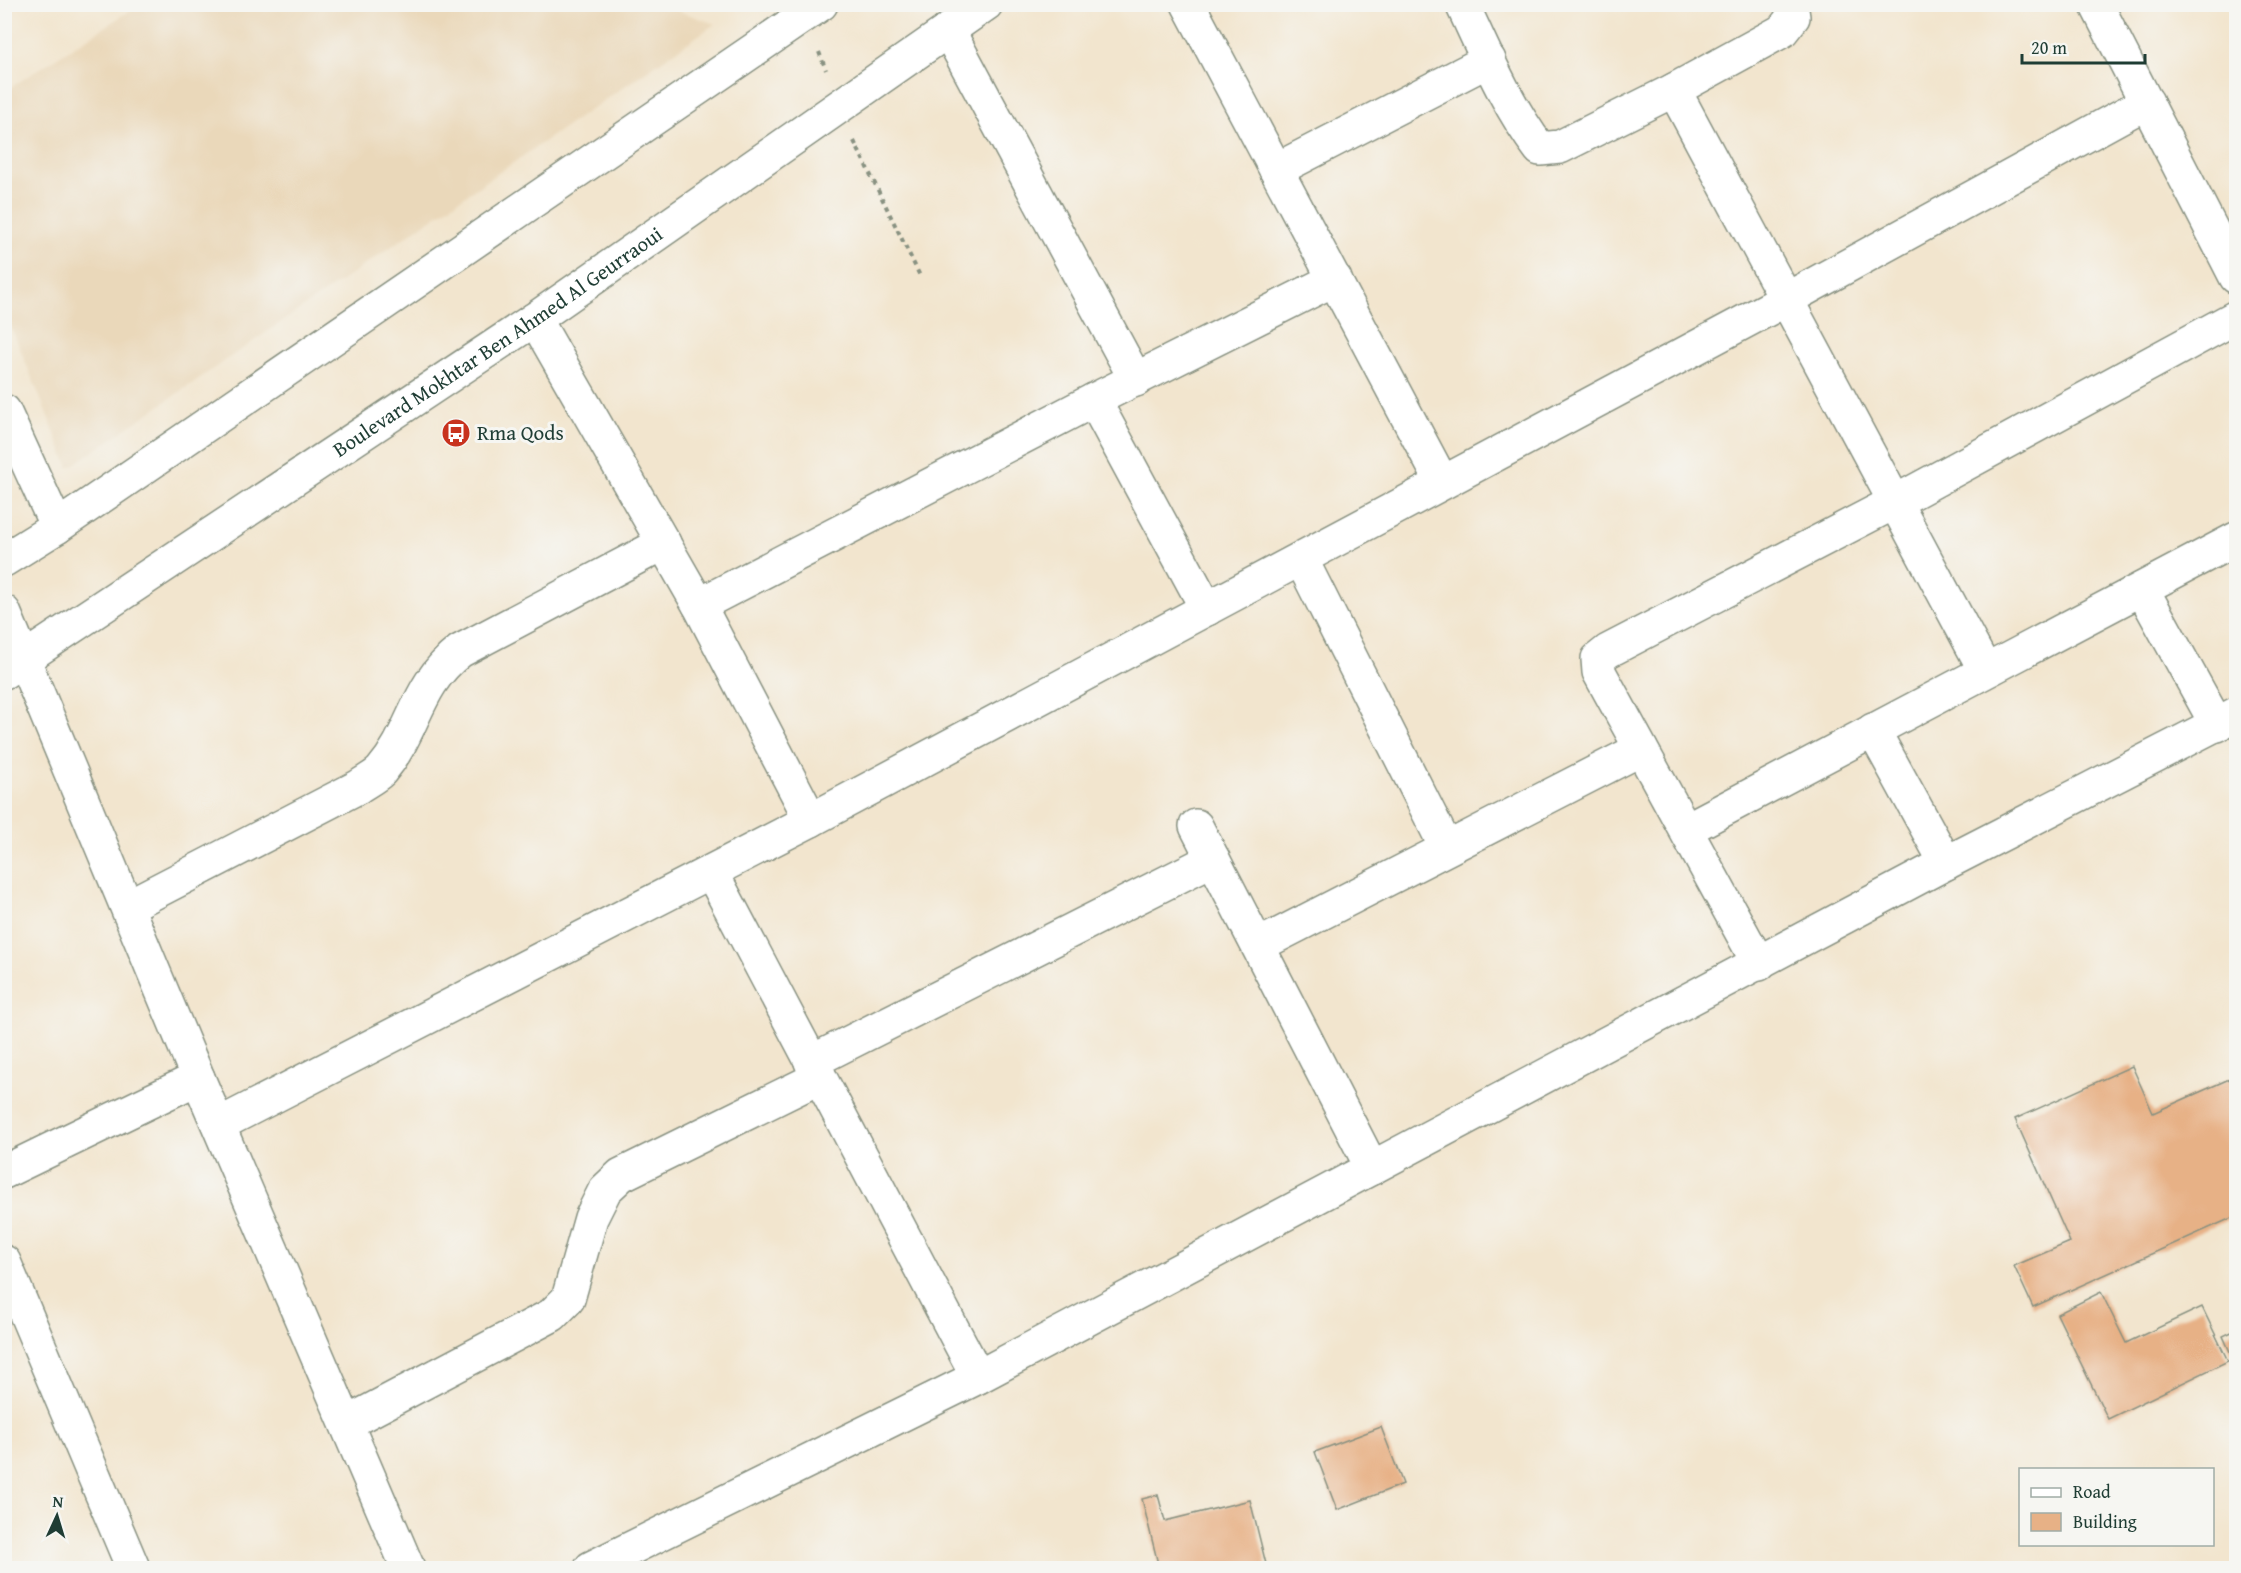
<svg xmlns="http://www.w3.org/2000/svg" width="2241" height="1573" viewBox="0 0 2241 1573" font-family="'Gentium Book Plus',serif">
  <style>
    .built { fill: #ead8ba }
    .building { fill: #e7b186 }
    .lines { fill: none; stroke-linecap: round; stroke-linejoin: round }
    .minor-casing { stroke: #889181; stroke-width: 36 }
    .path { stroke: #889181; stroke-width: 4; stroke-dasharray: 4.5 4.5; stroke-linecap: butt }
    .minor { stroke: #fff; stroke-width: 33 }
    .labels { text-anchor: middle; stroke-width: 6; stroke-linejoin: round; paint-order: stroke }
    .street-label { font-size: 21px; fill: #1f3d34; stroke: #f6f6f2 }
    .poi-label { font-size: 21px; fill: #1f3d34; stroke: #f6f6f2; text-anchor: start }
  </style>
  <rect width="100%" height="100%" fill="#f6f6f2"/>
  <filter id="ink" filterUnits="userSpaceOnUse"><feTurbulence type="fractalNoise" baseFrequency=".0167" numOctaves="2"/><feDisplacementMap in="SourceGraphic" scale="12" xChannelSelector="R" yChannelSelector="G"/><feConvolveMatrix kernelMatrix="1 2 1 2 8 2 1 2 1" color-interpolation-filters="sRGB"/></filter>
  <filter id="wash" filterUnits="userSpaceOnUse"><feTurbulence type="fractalNoise" baseFrequency=".008" numOctaves="4" result="noise"/><feDisplacementMap in="SourceGraphic" scale="24" xChannelSelector="R" yChannelSelector="G"/><feGaussianBlur stdDeviation="1.35" result="paint"/><feColorMatrix in="noise" values="0 0 0 0 0 0 0 0 0 0 0 0 0 0 0 0 0 1.4 0 .05"/><feComposite in="paint" operator="in"/></filter>
  <g filter="url(#wash)">
    <rect width="100%" height="100%" fill="#f2e5ce"/>
    <!-- built -->
    <path class="built" d="M659,4L715,24L69,468L5,312V91L139,5Z"/>
    <g id="blocks">
      <!-- building -->
      <path class="building" d="M2132,1066L2153,1113L2236,1076V1216L2033,1307L2014,1266L2070,1242L2015,1119Z
        M2101,1292L2126,1343L2202,1307L2228,1361L2108,1419L2057,1314Z
        M2236,1330V1365L2223,1336Z
        M1381,1427L1403,1484L1337,1510L1315,1452Z
        M1158,1495L1165,1521L1250,1500L1267,1568H1159L1142,1499Z"/>
    </g>
  </g>
  <g filter="url(#ink)">
    <use href="#blocks" fill-opacity="0" stroke="#889181" stroke-width="1.5"/>
    <g class="lines">
      <!-- minor casing -->
      <g class="minor-casing">
        <g id="minor">
          <path d="M1188,4L1442,482"/>
          <path d="M1462,4C1485,53 1507,106 1540,149L1560,147L1674,90L1782,31L1793,17L1791,4"/>
          <path d="M2096,4L2236,277"/>
          <path d="M948,30L1136,380"/>
          <path d="M1674,90L1985,670"/>
          <path d="M1276,170L1489,60"/>
          <path d="M535,319L699,605L811,820"/>
          <path d="M1094,400L1207,609"/>
          <path d="M4,411L57,527"/>
          <path d="M1301,559L1446,847"/>
          <path d="M4,560L57,527L821,4"/>
          <path d="M2142,589L2217,725"/>
          <path d="M699,605L1094,400L1335,279"/>
          <path d="M4,612L198,1078L408,1568"/>
          <path id="s1" d="M4,672L535,319L986,4"/>
          <path d="M1873,730L1946,863"/>
          <path d="M1196,826L1372,1168"/>
          <path d="M1687,829L2236,539"/>
          <path d="M712,873L978,1377"/>
          <path d="M128,906L358,787C365,782 375,777 381,771C416,730 415,686 460,651L664,543"/>
          <path d="M1259,945L1641,749"/>
          <path d="M1759,964L1599,672L1598,659L1608,651L1895,502L2236,317"/>
          <path d="M811,1062L1213,859"/>
          <path d="M220,1124L811,820L1787,299L2147,102"/>
          <path d="M4,1172L198,1078"/>
          <path d="M4,1262L133,1568"/>
          <path d="M347,1423L552,1315L568,1299L591,1218L605,1190L621,1175L820,1077"/>
          <path d="M591,1568L978,1377L1946,863L2236,714"/>
        </g>
      </g>
      <!-- path -->
      <path class="path" d="M819,52L826,70
        M854,141L920,276"/>
      <!-- minor -->
      <use href="#minor" class="minor"/>
    </g>
  </g>
  <!-- icons -->
  <defs>
    <g id="bus-disc" transform="scale(1.5)"><circle r="9.5" fill="#c8321e" stroke="#f6f6f2"/><path d="M-5-6H5V4H4V6H2V4H-2V6H-4V4H-5ZM-3.5-4V0h7V-4ZM-3.5 1.2v1.5H-2V1.2ZM2 1.2v1.5H3.5V1.2Z" fill="#fff"/></g>
  </defs>
  <g fill-rule="evenodd">
    <use href="#bus-disc" x="456" y="433"/>
  </g>
  <g class="labels">
    <!-- street labels -->
    <g class="street-label">
      <text dy="7" stroke="none"><textPath href="#s1" startOffset="594">Boulevard Mokhtar Ben Ahmed Al Geurraoui</textPath></text>
    </g>
    <!-- poi labels -->
    <g class="poi-label">
      <text x="477" y="440">Rma Qods</text>
    </g>
  </g>
  <!-- margin -->
  <rect width="2241" height="1573" fill="none" stroke="#f6f6f2" stroke-width="24"/>
  <!-- legend -->
  <rect x="2019" y="1468" width="195" height="78" fill="#f6f6f2" stroke="#a0aca6" stroke-width="1.5"/>
  <rect x="2031" y="1488" width="30" height="9" fill="#ffffff" stroke="#a0aca6" stroke-width="1.5"/>
  <text x="2073" y="1498" font-size="18" fill="#1f3d34">Road</text>
  <rect x="2031" y="1513" width="30" height="18" fill="#e7b186" stroke="#a0aca6" stroke-width="1.5"/>
  <text x="2073" y="1528" font-size="18" fill="#1f3d34">Building</text>
  <!-- north arrow -->
  <g transform="translate(57 1516) rotate(4)" stroke="#f6f6f2" stroke-width="4.5" paint-order="stroke">
  <path d="M0-4.5L10 22L0 15L-10 22Z" fill="#1f3d34"/>
  <text y="-9" font-size="16" font-weight="bold" text-anchor="middle" fill="#1f3d34">N</text>
  </g>
  <!-- scale -->
  <path d="M2022 54v9h123v-9" fill="none" stroke="#1f3d34" stroke-width="3"/>
  <text x="2031" y="54" font-size="18" fill="#1f3d34" stroke="#f6f6f2" stroke-width="4.5" paint-order="stroke">20 m</text>
</svg>
